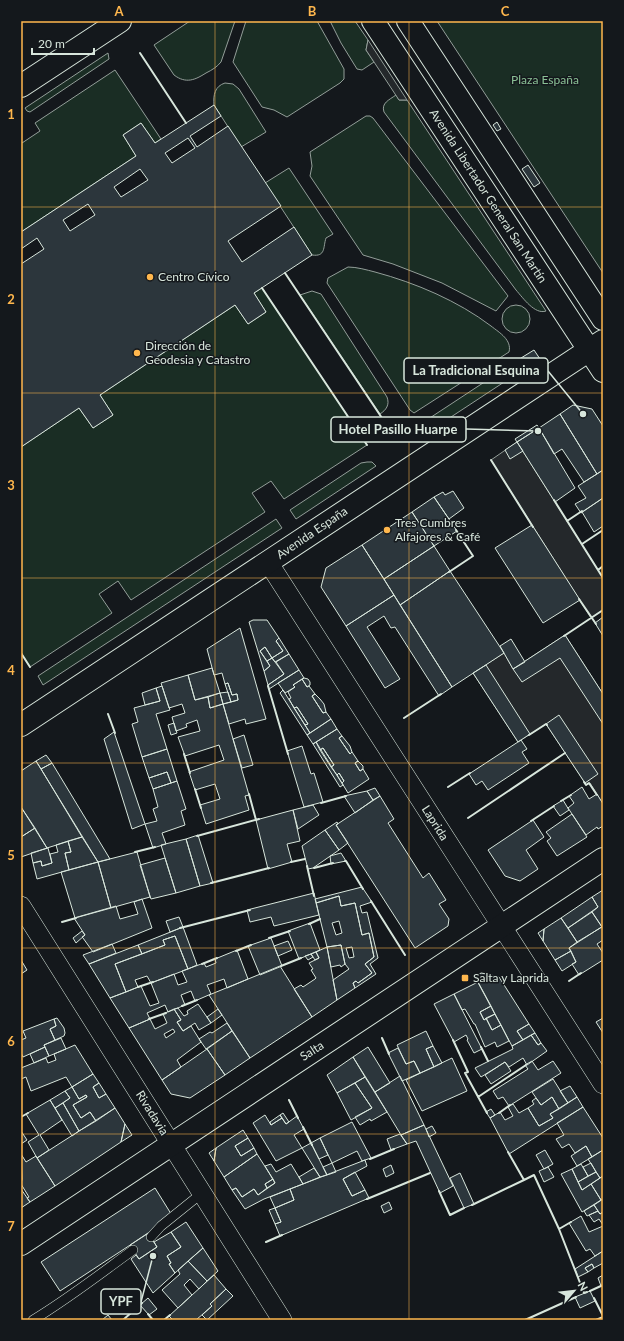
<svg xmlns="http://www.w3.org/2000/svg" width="624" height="1341" viewBox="0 0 624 1341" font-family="Lato,sans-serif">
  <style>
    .green { fill: #1a2d24; stroke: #939e99 }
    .parking { fill: #24282b; stroke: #939e99 }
    .building { fill: #2c363c; stroke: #d8e6dc; fill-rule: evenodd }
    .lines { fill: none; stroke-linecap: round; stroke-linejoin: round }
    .service-casing { stroke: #d8e6dc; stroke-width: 10 }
    .minor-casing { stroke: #d8e6dc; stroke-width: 20 }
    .secondary-casing { stroke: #d8e6dc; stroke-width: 24 }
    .primary-casing { stroke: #d8e6dc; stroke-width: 24 }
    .service { stroke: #14181c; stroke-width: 9 }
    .minor { stroke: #14181c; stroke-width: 19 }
    .secondary { stroke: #14181c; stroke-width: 22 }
    .primary { stroke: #14181c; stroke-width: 22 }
    .wall { stroke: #d8e6dc; stroke-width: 2 }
    .grid { fill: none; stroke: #ffb74d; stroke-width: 1; stroke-opacity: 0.55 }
    .poi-dot { fill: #ffb74d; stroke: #14181c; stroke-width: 1.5 }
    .labels { text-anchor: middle; stroke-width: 3; stroke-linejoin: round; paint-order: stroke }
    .park-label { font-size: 12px; fill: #8ac095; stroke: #14181c }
    .street-label { font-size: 12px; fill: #d8e6dc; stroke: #14181c }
    .poi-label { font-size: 12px; fill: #d8e6dc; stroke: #14181c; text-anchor: start }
    .leader { fill: none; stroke: #d8e6dc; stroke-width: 1.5 }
    .callout-dot { fill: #d8e6dc; stroke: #14181c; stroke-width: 1.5 }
    .callout { fill: #14181c; stroke: #d8e6dc; stroke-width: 1.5 }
    .callout-label { font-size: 13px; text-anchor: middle; font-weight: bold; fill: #d8e6dc }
    .neatline { fill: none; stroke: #ffb74d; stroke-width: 1.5 }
    .grid-label { font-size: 13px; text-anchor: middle; font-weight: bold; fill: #ffb74d }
  </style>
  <rect width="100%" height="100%" fill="#14181c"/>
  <!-- green -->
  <path class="green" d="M190,21H235L221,62C217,67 212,70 206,73C195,80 186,84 174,75L154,45Z
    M246,21H317L344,69V79L340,83L287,117L274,110L262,107L233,62Z
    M330,21H355L368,40L366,50L374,62L362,70L357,69L341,43Z
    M437,21H603V273Z
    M108,53L109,59L30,112L27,111L25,108Z
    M115,70L161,139L155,143L141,123L123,135L136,156L21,232V142L22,143L40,131L35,123Z
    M225,83L233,84L239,89L266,132L241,147L214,105C213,95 215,86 225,83Z
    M396,95L399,100H407L546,311C535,315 523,298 516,290L384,112C381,103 389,100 396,95Z
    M366,116H370L373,118L508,296L496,311L442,283L393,264L363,255L310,176L312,166L310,152Z
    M289,168L333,234L326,238C323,247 326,257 312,255L265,183Z
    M348,267C357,267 367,270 375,272C416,283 458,301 491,326C500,333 512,340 509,352L414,413L410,410L327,283L328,278Z
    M262,288L367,445L284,499L271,481L252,493L265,512L131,600L118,581L99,594L112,613L30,667L21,653V447L79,408L93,428L113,415L100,395L235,305L248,324L266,312L254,293Z
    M312,291L321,294L387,397C390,405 386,410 380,414L300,295Z
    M502 319a14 14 0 1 1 28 0a14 14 0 1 1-28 0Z
    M521,358L527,367L416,440L410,431Z
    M367,462H372L376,466L296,519L290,510L361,463Z
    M276,519L282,528L43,685L38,676Z"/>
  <!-- parking -->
  <path class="parking" d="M368,40L407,100H399L374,62L366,50Z
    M517,442L603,578V610L591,618L491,460Z
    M565,635L603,694V804L590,783L586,785L585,783L546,724L518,742L473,673L504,653L513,669Z"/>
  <!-- building -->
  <path class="building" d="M214,105L221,116L190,136L197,147L228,126L281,206L228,241L242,262L294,227L312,255L254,293L266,312L248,324L235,305L100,395L113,415L93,428L79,408L21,447V264L44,249L37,238L21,249V232L136,156L123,135L141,123L155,143ZM188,138L195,148L172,163L165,153ZM140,169L148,180L121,197L114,187ZM88,204L95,215L70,231L63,220Z
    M497,122L501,129L497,131L493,125Z
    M528,165L540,183L534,187L522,169Z
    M534,350L540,359L527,367L521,358Z
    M573,405L592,409L603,426V470L597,474L560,414Z
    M560,414L597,474L584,482L562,449L554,454L539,428Z
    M537,425L539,428L517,442L515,439Z
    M539,428L575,488L555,502L517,442Z
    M517,442L523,451L510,459L505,450Z
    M603,470V498L581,513L575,504L586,498L578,486Z
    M453,491L464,508L449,519L434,497L443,492L445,495Z
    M434,497L457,531L434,546L412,512Z
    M603,498V526L594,532L582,512Z
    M412,512L434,546L384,579L362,545Z
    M532,525L580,600L543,623L495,548Z
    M362,545L394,595L346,626L321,587L326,568Z
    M434,546L450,571L400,605L384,579Z
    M450,571L504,653L452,687L400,605Z
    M394,595L452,687L439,696L395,627L391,628L384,616L367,627L400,679L385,688L346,626Z
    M603,617V636L595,623Z
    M253,620H267L279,638L276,641L283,651L272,658L265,647L260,651L270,666L264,671L249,622Z
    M240,628L266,719L246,724L245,719L229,724L223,704L238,700L237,694L232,695L228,683L225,684L222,673L214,675L207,649Z
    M565,635L603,694V724L560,658L522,682L513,669Z
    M279,638L289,654L275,662L272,658L283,651L276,641Z
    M511,639L525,662L513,669L500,646Z
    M265,647L272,658L267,661L260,651Z
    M289,654L299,670L269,689L268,685L284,674L276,662Z
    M272,658L284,674L268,685L264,671L270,666L267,661Z
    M486,665L530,734L518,742L473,673Z
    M212,668L220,693L195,700L188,675Z
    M299,670L304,678L293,685L295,687L285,693L278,683Z
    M188,675L195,700L208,697L210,708L223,704L249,795L245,796L249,810L206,824L200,805L220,799L215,784L195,790L189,772L224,760L219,745L185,756L178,737L200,731L197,720L186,724L187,727L176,731L172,717L185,713L182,704L169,708L161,683Z
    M304,678L308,679L310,682V685L307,687L302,679Z
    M302,679L307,687L309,686L315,694L312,696L323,713L326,712L331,719L310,733L305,725L308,724L297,707L294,708L289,699L291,698L288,692L295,687L293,685Z
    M228,683L232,695L237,694L238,700L231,702L225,684Z
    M162,686L170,710L156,714L167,749L142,757L132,724L138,722L134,708L160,701L156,688Z
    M156,688L160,701L145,705L142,693Z
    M283,690L310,733L307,735L280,693Z
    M228,692L231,702L223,704L220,693Z
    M220,693L223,704L210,708L208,697Z
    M315,694L320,699L324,704L326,712L323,713L312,696Z
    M297,707L308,724L305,725L294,708Z
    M559,715L598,774L585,783L546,724Z
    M331,719L337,729L313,744L307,735Z
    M174,723L177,733L171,735L168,725Z
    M337,729L342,736L339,738L350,754L352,752L358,761L355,763L360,771L363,769L369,779L348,793L342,783L344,781L339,773L337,775L331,767L334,765L323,748L320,750L316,742Z
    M114,732L145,824L132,829L104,739Z
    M244,735L253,765L242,768L233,739Z
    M342,736L350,746L352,752L350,754L339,738Z
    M521,740L527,749L522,752L529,763L488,790L482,781L476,785L469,774Z
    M316,742L343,785L340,787L313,744Z
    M302,746L311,774L314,773L323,802L304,807L287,751Z
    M323,748L334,765L331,767L320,750Z
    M167,749L177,781L171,783L167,772L149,778L142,757Z
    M46,755L52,763L41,769L36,761Z
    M36,761L41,769L82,837L47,848L21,807V771Z
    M358,761L363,766V769L360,771L355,763Z
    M52,763L110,859L98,862L41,769Z
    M167,772L171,783L153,789L149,778Z
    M339,773L344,781L342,783L337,775Z
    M177,781L186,809L181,811L185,825L162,833L166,844L153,848L145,824L157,821L153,809L158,807L153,789Z
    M582,787L589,799L597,794L603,804V826L598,829L597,827L586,835L568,808L574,803L569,796Z
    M375,788L380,796L373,800L367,791Z
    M367,791L373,800L355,813L344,796Z
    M380,796L394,819L388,823L423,878L429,873L446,900L439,904L449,919L448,926L415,948L336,825Z
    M563,800L569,810L560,816L553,806Z
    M313,805L319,815L298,829L293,810Z
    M21,807L35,828L21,837Z
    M293,810L300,841L287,844L292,862L268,869L256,820Z
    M572,814L587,837L557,856L547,841L551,838L546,832Z
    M533,820L544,837L526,850L538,869L520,881L505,876L488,850Z
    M337,822L338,824L336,825L348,843L339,850L325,830Z
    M35,828L47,848L21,857V837Z
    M325,830L339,850L313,868L308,869L302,846Z
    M198,835L213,883L200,886L186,839Z
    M82,837L98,862L69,870L65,853L71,852L68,841Z
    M186,839L200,886L176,893L161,845Z
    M68,841L71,852L65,853L69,870L37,879L33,863L41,861L42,866L52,863L50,854L58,852L56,845Z
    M48,848L52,863L42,866L41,861L33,863L31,853Z
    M137,852L150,897L111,908L98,862Z
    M341,853L346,861L331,864L330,856Z
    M165,858L176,893L151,899L140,865Z
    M98,862L111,908L75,918L61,872Z
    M362,887L372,902L360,906L362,913L367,912L378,958L370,964L376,974L355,988L353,983L356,981L358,983L372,973L365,964L374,957L369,933L362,935L355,903L341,906L339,896L316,903L315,899Z
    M603,890V926L602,927L592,912L598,907L592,897Z
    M314,893L319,915L274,926L271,917L250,922L247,910Z
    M339,896L341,906L355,903L362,935L369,933L374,957L365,964L372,973L358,983L356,981L353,983L355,988L337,1000L333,980L349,969L345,964L341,945L327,947L316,903ZM339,921L342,933L336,935L332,923ZM352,947L354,957L349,958L346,948Z
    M592,897L598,907L568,928L561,918Z
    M142,899L152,928L93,952L83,938L82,937L85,935L74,918L116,906L120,919L138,914L134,902Z
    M592,912L602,927L577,942L568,928Z
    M179,917L183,927L170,932L166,921Z
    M561,918L577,942L569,948L571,951L555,960L543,941L544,929Z
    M310,923L320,950L299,959L288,931Z
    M603,926V940L597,944L603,953V960L579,975L572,964L576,962L569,948Z
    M183,927L197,965L188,969L175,936L163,940L165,945L142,954L138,945Z
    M544,929L543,941L538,933Z
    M82,931L85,935L76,943L73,938Z
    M175,936L188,969L151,983L147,976L135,980L138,987L126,992L115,964L165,945L163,940Z
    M271,938L282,966L260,975L248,946Z
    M288,941L292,950L278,956L274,946Z
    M112,944L116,953L89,964L83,955Z
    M138,945L142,954L115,964L126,992L110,998L89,964Z
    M341,945L345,964L341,967L340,965L331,967L327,947Z
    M327,947L337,1000L312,1017L294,989L301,985L303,987L315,979L316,978L311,970L313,969L309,963L319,958L316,952Z
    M237,950L248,979L227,988L224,979L207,985L211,994L195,1001L191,991L181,995L185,1005L168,1012L165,1005L147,1013L150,1019L129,1028L110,998L141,986L150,1006L159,1003L151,983L174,974L178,985L187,982L182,971L204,963L206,967L216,963L215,959Z
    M571,951L576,962L562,971L555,960Z
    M316,952L319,958L315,960L311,954Z
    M311,954L313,957L308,960L305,956Z
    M21,960L27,970L21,974Z
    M280,966L312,1017L250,1058L209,995Z
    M481,973L487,974L491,982L499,977L529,1024L517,1031L523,1040L512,1046L475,977Z
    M487,974L499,977L491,982Z
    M478,982L491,1006L480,1012L484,1020L486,1018L492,1030L501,1025L509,1041L497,1047L495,1042L485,1047L475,1024H474L465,1009L462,1010L454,994Z
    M454,994L482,1049L474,1053L467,1040L468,1039L466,1035L454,1042L434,1004Z
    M198,1004L211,1023L199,1030L195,1023L183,1031L177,1022L181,1020L174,1009L178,1008L184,1016L188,1014L187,1011Z
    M491,1006L495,1014L484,1020L480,1012Z
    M174,1009L181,1020L177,1022L183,1031L191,1026L201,1042L177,1060L181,1067L162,1080L129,1028L150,1019L155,1029L167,1023L163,1014ZM173,1029L175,1032L166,1038L164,1034Z
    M218,1009L222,1015L211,1023L207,1017Z
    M495,1014L501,1025L492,1030L486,1018Z
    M57,1018L64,1028L65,1033L64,1036L55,1040L50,1029L56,1026L54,1019Z
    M603,1018V1033L596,1022Z
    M54,1019L56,1026L50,1029L55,1040L44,1045L45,1047L23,1057L21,1053V1040L26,1038L23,1031Z
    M227,1023L232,1031L206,1049L199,1039L210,1032L212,1033Z
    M529,1024L535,1033L523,1040L517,1031Z
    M232,1031L250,1058L225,1075L207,1049Z
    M426,1031L433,1046L426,1049L434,1067L420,1073L414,1061L406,1064L397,1045Z
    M535,1033L541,1043L538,1045L531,1035Z
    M531,1035L538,1045L541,1043L547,1051L527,1065L523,1058L509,1067L505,1062L481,1077L475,1068L513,1049L512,1046Z
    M61,1038L66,1049L49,1056L44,1045Z
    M75,1045L93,1074L72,1087L66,1077L31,1091L26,1077L21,1079V1068L46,1058L48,1063L56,1060L54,1054Z
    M433,1046L442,1063L434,1067L426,1049Z
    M45,1047L49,1056L34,1063L30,1054Z
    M368,1047L390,1083L375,1092L353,1057Z
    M398,1048L406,1064L414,1061L420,1073L402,1081L388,1053Z
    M207,1049L225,1075L190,1098L171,1094L162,1080Z
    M353,1057L365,1077L337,1093L327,1075Z
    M452,1058L467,1091L422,1111L406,1080Z
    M532,1061L538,1070L553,1061L561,1073L509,1106L503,1097L498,1099L493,1091L528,1069L525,1065Z
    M505,1062L511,1071L491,1084L485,1075Z
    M93,1074L99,1083L93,1087L99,1098L106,1094L115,1108L96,1121L90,1112L81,1118L73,1105L87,1097L86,1095L79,1099L72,1087Z
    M400,1076L424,1125L401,1135L375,1092Z
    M365,1077L387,1112L371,1121L370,1119L360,1125L355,1117L372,1108L355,1083Z
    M553,1079L568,1103L559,1109L552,1097L541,1105L532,1092Z
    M99,1083L106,1094L99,1098L93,1087Z
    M355,1083L372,1108L351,1120L337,1093Z
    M570,1086L577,1097L568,1103L560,1091Z
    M72,1087L79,1099L86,1095L87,1097L73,1105L81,1118L90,1112L96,1121L79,1131L63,1103L70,1098L65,1091Z
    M65,1091L70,1098L55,1108L50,1100Z
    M552,1097L559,1109L550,1114L553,1118L539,1126L528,1108L534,1104L532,1101L536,1098L541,1105Z
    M577,1097L583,1107L509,1154L490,1118L500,1112L505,1120L513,1116L508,1107L513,1104L519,1113L528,1108L539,1126L553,1118L550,1114Z
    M50,1100L62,1120L40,1135L49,1150L37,1158L28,1142L39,1135L26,1114Z
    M63,1103L79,1131L72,1136L55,1108Z
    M583,1107L603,1138V1150L592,1157L586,1146L575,1153L569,1144L562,1148L556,1139L564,1135L557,1123Z
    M115,1108L125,1124L121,1142L55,1186L37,1158Z
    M491,1109L495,1115L490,1118L486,1112Z
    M283,1113L289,1122L286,1124L280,1115Z
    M265,1115L271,1125L282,1118L286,1124L297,1116L304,1129L294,1135L302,1148L276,1161L253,1123Z
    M280,1115L282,1118L271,1125L270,1122Z
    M352,1122L371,1158L362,1161L357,1151L332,1163L320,1138Z
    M125,1124L132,1135L121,1142Z
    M424,1125L453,1186L440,1193L416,1141L407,1144L401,1135Z
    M432,1126L436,1133L429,1137L426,1129Z
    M243,1130L248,1138L235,1146L241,1156L254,1148L257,1154L224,1177L214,1161L216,1148Z
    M21,1131L27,1140L21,1144Z
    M400,1134L407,1144L391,1150L387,1139Z
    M248,1138L254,1148L241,1156L235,1146Z
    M320,1138L328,1155L319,1159L311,1143Z
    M311,1143L327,1175L320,1177L302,1148Z
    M586,1146L592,1157L577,1166L571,1156Z
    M216,1148L214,1161L209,1153Z
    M545,1150L553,1164L544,1169L536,1155Z
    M603,1150V1176L600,1178L588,1159Z
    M21,1154L26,1162L36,1156L55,1186L30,1202L27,1198L29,1197L21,1184L22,1179Z
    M257,1154L273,1179L265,1184L267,1188L258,1195L254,1189L242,1197L236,1188L232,1190L224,1177Z
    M365,1160L367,1166L343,1179L352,1196L365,1190L369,1198L280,1236L275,1224L281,1222L275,1208L294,1200L290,1189Z
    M332,1163L336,1172L327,1175L323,1167Z
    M591,1163L596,1172L588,1176L583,1167Z
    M271,1164L276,1172L291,1164L303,1184L264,1199L245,1209L232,1190L236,1188L242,1197L254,1189L258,1195L275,1183L265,1166Z
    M581,1164L588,1176L578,1182L572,1169Z
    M391,1165L394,1173L386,1177L383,1169Z
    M548,1167L554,1177L544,1182L539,1171Z
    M314,1168L320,1177L303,1184L299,1177Z
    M572,1169L582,1190L591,1184L601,1200L582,1212L561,1174Z
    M355,1172L365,1190L352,1196L343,1179Z
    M596,1172L600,1178L582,1190L578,1182Z
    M460,1173L474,1204L464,1208L450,1178Z
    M603,1176V1199L601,1200L591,1184Z
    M273,1179L275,1183L267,1188L265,1184Z
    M155,1188L173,1217L60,1291L41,1262Z
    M21,1189L30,1202L21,1208Z
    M290,1189L294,1200L275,1208L270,1197Z
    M603,1199V1212L600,1214L594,1205Z
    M389,1202L392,1209L384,1213L381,1206Z
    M594,1205L598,1211L587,1216L584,1211Z
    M275,1208L281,1222L275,1224L269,1210Z
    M598,1211L600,1214L603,1212V1225L599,1219L594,1222L589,1215Z
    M581,1216L589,1232L603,1226V1251L595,1256L590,1249L586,1251L569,1223Z
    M186,1222L203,1248L175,1273L169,1264L171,1263L167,1256L181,1247L171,1232Z
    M171,1232L181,1247L167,1256L171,1263L169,1264L175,1273L153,1293L131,1259L136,1255L139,1259L157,1247L154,1242Z
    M148,1233L157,1247L139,1259L130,1245Z
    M203,1248L218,1271L207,1281L188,1261Z
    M603,1251V1263L594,1268L592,1264L585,1268L588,1272L578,1277L575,1269Z
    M188,1261L207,1281L199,1289L190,1279L184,1285L192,1295L178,1308L162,1290L180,1274L178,1270Z
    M592,1264L594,1268L588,1272L585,1268Z
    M214,1275L226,1289L210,1304L212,1306L196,1320H173L169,1316Z
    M603,1275V1285L601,1286L598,1278Z
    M226,1289L233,1296L207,1320L202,1315L212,1306L210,1304Z
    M590,1291L595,1301L580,1308L575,1297Z
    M148,1298L157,1309L149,1315L140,1305Z
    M108,1315L112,1320H102Z"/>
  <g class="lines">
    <!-- service casing -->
    <g class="service-casing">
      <path id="service" d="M151,1237L161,1226L202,1193
        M33,1320C68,1299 100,1274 133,1250"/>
    </g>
    <!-- minor casing -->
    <g class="minor-casing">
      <path id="minor" d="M268,562L603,1084
        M21,906L282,1320"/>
    </g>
    <!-- secondary casing -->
    <g class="secondary-casing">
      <path id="secondary" d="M21,1244L603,859"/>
    </g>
    <!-- primary casing -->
    <g class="primary-casing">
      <path id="primary" d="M373,21L603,371
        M408,21L603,319
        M21,86L120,21
        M21,725L603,341"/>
    </g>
    <!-- service -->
    <use href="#service" class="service"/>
    <!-- minor -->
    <use href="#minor" class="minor"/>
    <!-- secondary -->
    <use href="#secondary" class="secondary"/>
    <!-- primary -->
    <use href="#primary" class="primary"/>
    <!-- wall -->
    <path class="wall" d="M140,53L186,123
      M285,273L390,430
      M262,288L367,445
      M491,460L533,527
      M554,500L603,578
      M567,521L582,511
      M582,544L603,530
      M598,570L603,566
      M449,572L473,556L456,530
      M579,599L596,624
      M564,636L603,610
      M21,653L30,667
      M268,686L288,754
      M108,714L115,733
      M404,718L441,694
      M529,735L546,724L547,725
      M184,754L190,773
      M584,782L586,785L589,783L597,795
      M448,787L470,773
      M195,789L201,808
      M249,794L256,820
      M561,801L571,795
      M321,803L346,796
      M468,818L565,753
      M531,821L554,806
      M197,836L259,819
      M135,852L155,847
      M345,861H346L363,889
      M291,862L305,859
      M307,866L314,896
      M314,868L333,863
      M211,883L269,868
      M371,901L405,955
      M62,922L76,918
      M309,924L320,919
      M180,928L250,910
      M269,938L290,931
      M236,951L251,945
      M202,964L217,958
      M281,966L301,958
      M569,981L581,973
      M138,987L153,982
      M182,1006L197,1000
      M149,1019L166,1013
      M382,1038L389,1054
      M453,1040L468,1072L465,1073L487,1113
      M481,1047L488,1061
      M478,1097L526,1065
      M289,1100L298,1118
      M499,1113L510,1105
      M21,1117L28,1113
      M303,1127L312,1145
      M508,1152L524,1180L534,1175L559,1229L584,1293L587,1292
      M370,1159L394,1149
      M439,1191L450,1215L464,1208
      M367,1199L430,1173
      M472,1205L524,1180
      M559,1229L571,1222
      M266,1242L282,1235
      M590,1291L603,1285
      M594,1298L603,1316
      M148,1314L153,1320
      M123,1320L142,1303
      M164,1320L170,1315
      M525,1320L576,1297
      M596,1320L603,1317"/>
  </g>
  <!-- grid -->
  <path class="grid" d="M215,21V1320M409,21V1320M21,207H603M21,393H603M21,578H603M21,763H603M21,948H603M21,1134H603"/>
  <!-- markers -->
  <g class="poi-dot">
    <circle cx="150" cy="277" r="4"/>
    <circle cx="137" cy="353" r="4"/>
    <circle cx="387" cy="530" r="4"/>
    <rect x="461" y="974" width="8" height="8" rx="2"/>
  </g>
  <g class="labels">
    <!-- park labels -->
    <g class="park-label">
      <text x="545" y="84">Plaza España</text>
    </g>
    <!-- street labels -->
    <g class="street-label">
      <text transform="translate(488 196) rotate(57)" y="4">Avenida Libertador General San Martín</text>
      <text transform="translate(312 533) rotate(-34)" y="4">Avenida España</text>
      <text transform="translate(435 823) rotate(58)" y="4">Laprida</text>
      <text transform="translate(312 1051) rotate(-33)" y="4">Salta</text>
      <text transform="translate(152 1113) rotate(58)" y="4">Rivadavia</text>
    </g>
    <!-- poi labels -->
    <g class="poi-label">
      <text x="158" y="281">Centro Cívico</text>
      <text x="145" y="350">Dirección de<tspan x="145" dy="14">Geodesia y Catastro</tspan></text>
      <text x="395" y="527">Tres Cumbres<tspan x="395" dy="14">Alfajores &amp; Café</tspan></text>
      <text x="473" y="982">Salta y Laprida</text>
    </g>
  </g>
  <!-- callouts -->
  <path class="leader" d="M583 414L548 371M538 431L466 429M153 1256L141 1302"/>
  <g class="callout-dot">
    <circle cx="583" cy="414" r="4"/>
    <circle cx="538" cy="431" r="4"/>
    <circle cx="153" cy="1256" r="4"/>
  </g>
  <g class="callout">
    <rect x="404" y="358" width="144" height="25" rx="4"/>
    <rect x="331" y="417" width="135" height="25" rx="4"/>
    <rect x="101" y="1289" width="40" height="25" rx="4"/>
  </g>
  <g class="callout-label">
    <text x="476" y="375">La Tradicional Esquina</text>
    <text x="398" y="434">Hotel Pasillo Huarpe</text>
    <text x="121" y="1306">YPF</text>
  </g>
  <!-- border -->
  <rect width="624" height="1341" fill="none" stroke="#14181c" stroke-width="44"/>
  <!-- north arrow -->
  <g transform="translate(574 1291) rotate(62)" stroke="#14181c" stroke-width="3" paint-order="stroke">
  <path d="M0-3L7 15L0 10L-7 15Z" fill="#d8e6dc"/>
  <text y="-6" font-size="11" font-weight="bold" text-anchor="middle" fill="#d8e6dc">N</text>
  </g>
  <!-- scale -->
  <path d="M32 48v6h62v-6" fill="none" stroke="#d8e6dc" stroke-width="2"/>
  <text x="38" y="48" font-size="12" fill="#d8e6dc" stroke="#14181c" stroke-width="3" paint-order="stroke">20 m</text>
  <rect x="22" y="22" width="580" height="1297" class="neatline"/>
  <g class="grid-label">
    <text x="119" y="16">A</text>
    <text x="312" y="16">B</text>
    <text x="505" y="16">C</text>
    <text x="11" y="119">1</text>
    <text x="11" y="304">2</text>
    <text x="11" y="490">3</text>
    <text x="11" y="675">4</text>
    <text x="11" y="860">5</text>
    <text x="11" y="1046">6</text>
    <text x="11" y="1231">7</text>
  </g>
</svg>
